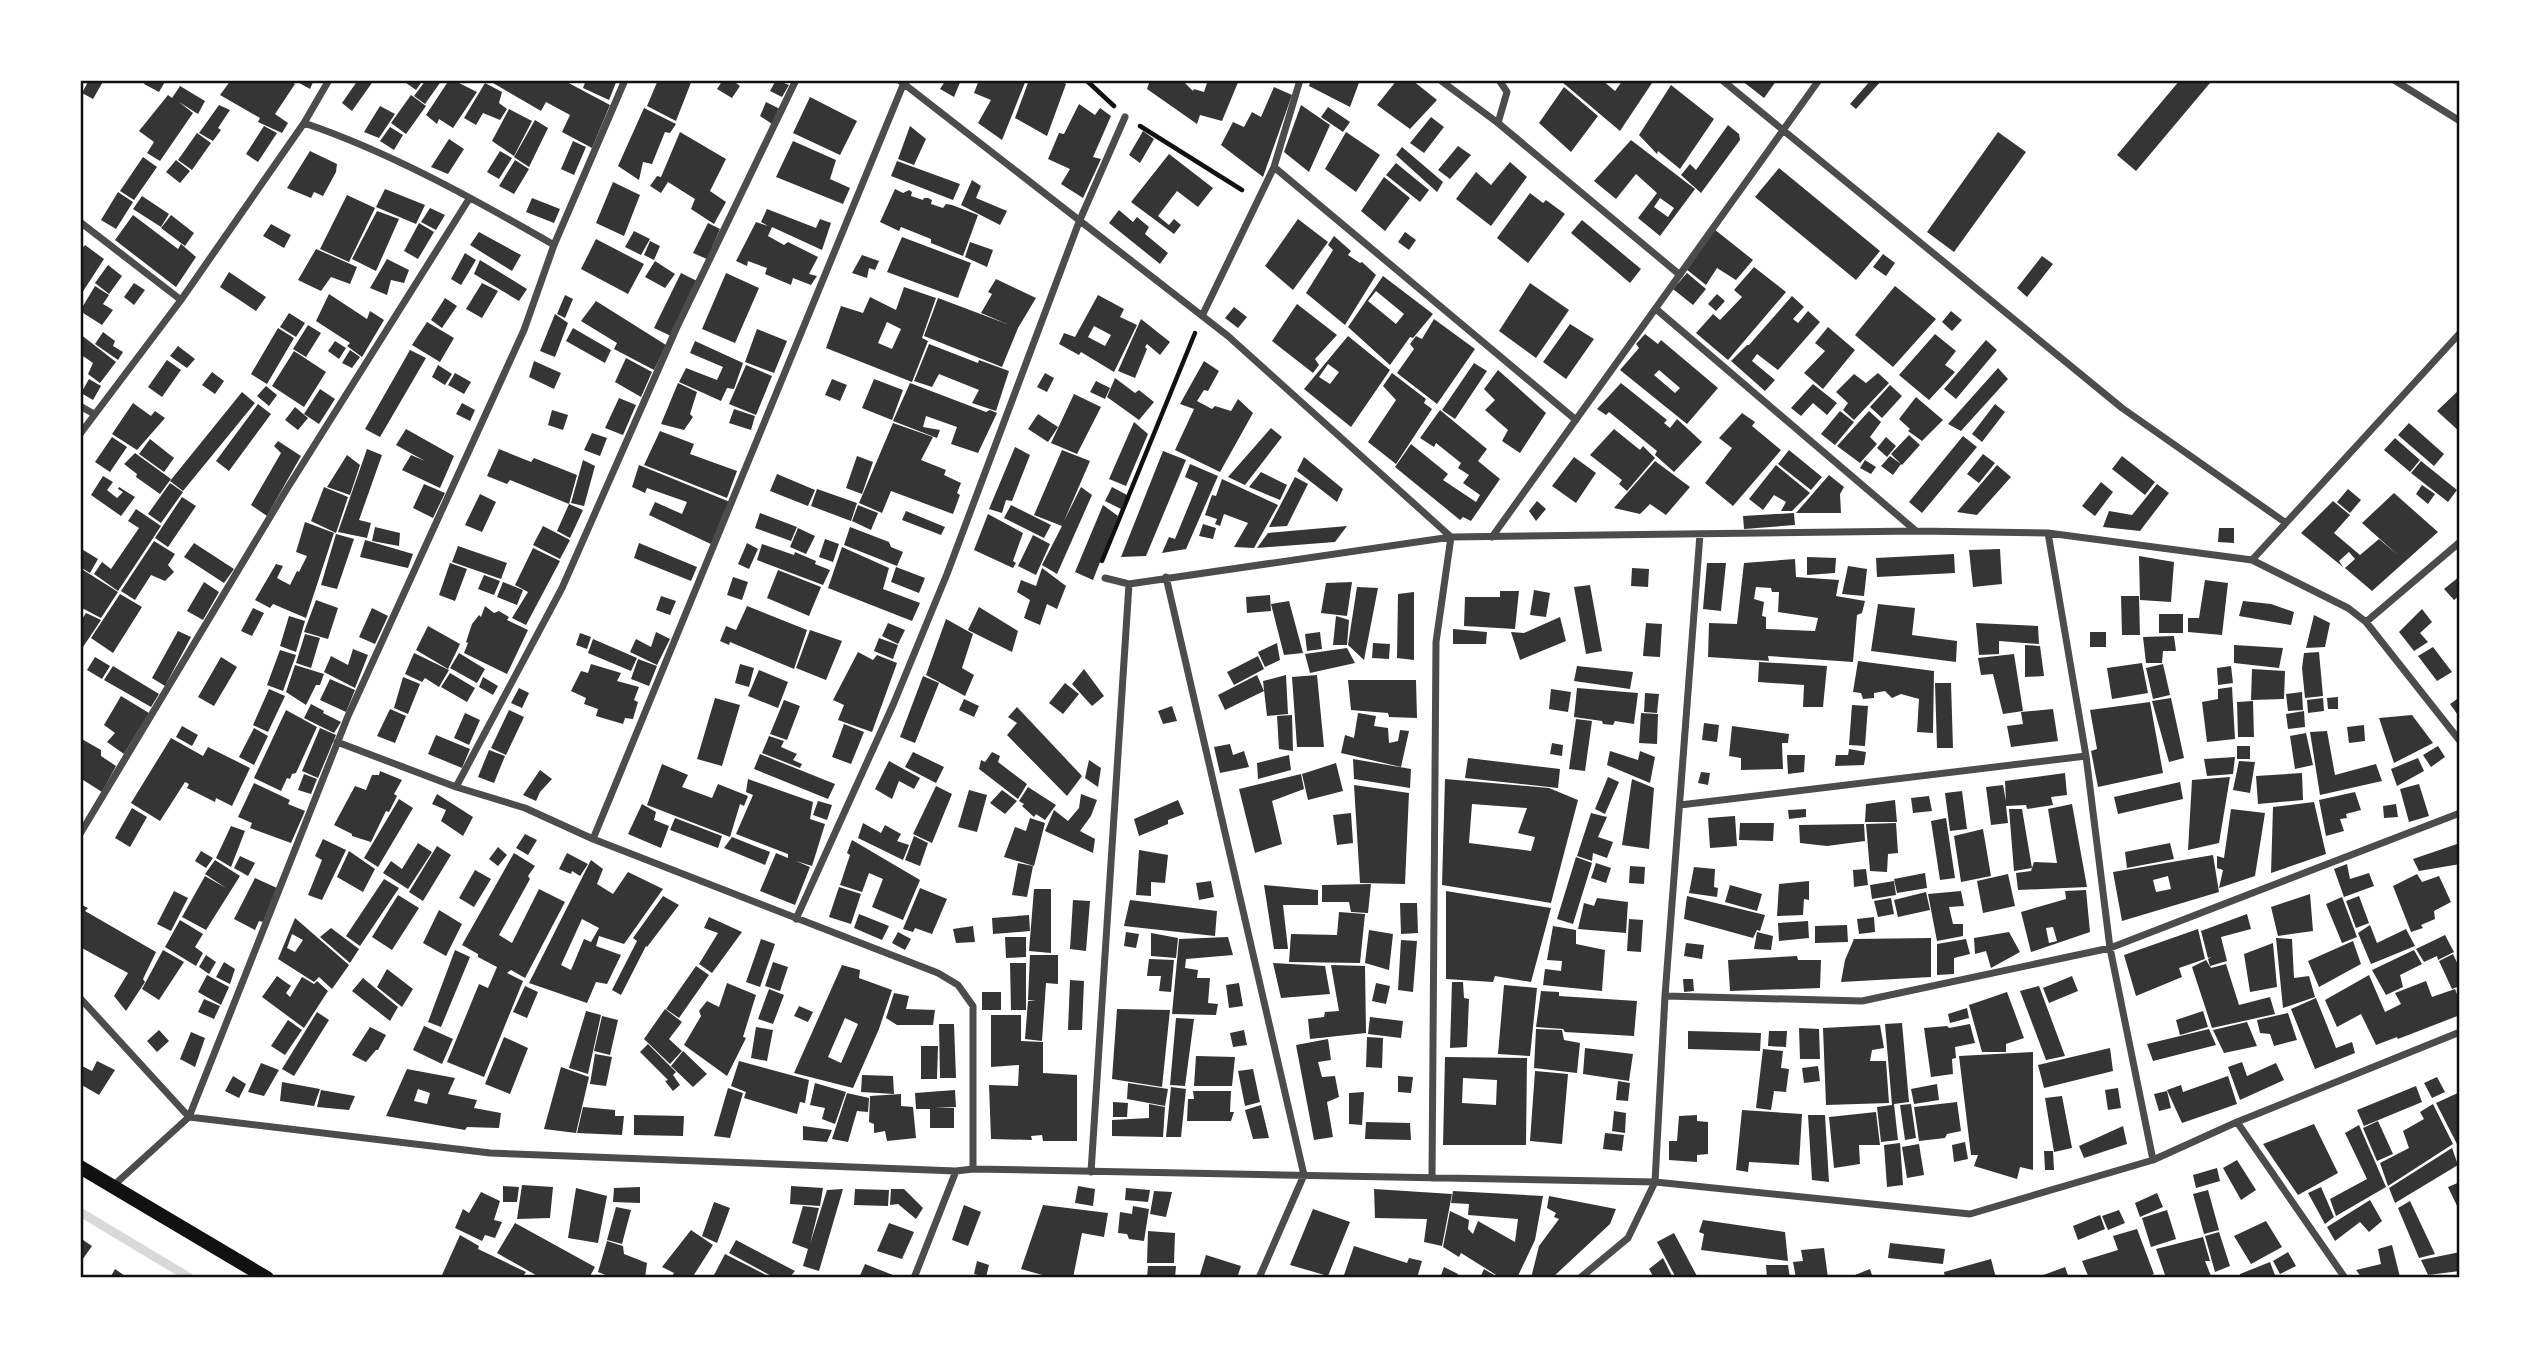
<svg xmlns="http://www.w3.org/2000/svg" width="2540" height="1358" viewBox="0 0 2540 1358" font-family="'Zilla Slab',serif">
  <style>
    .lines { fill: none; stroke-linecap: round; stroke-linejoin: round }
    .stream { stroke: #d9d9d9; stroke-width: 9 }
    .building { fill: #353535; fill-rule: evenodd }
    .path { stroke: #111; stroke-width: 4.5 }
    .minor { stroke: #4c4c4c; stroke-width: 7 }
    .secondary { stroke: #111; stroke-width: 14 }
    .neatline { fill: none; stroke: #111; stroke-width: 2.5 }
  </style>
  <rect width="100%" height="100%" fill="#fff"/>
  <g class="lines">
    <!-- stream -->
    <path class="stream" d="M80,1212L190,1278"/>
  </g>
  <!-- building -->
  <path class="building" d="M89,80H104L93,99L82,93Z
    M146,80H166L159,92L144,84Z
    M231,80H289L295,84L275,114L288,123L282,133L258,122L260,118L220,95Z
    M294,80H314L310,89Z
    M358,80H374L352,111L342,103Z
    M402,80H423L416,90Z
    M426,80H442L425,104L414,96Z
    M449,80H453L477,92L453,128L439,119L437,124L426,115Z
    M494,80H563L610,105L592,148L562,132L570,115L546,102L541,111L493,83Z
    M586,80H617L609,100L583,88Z
    M658,80H692L676,121L647,106Z
    M723,80H732L740,86L732,98L717,89Z
    M776,80L789,85L782,97L770,91Z
    M946,80H961L954,97L940,89Z
    M979,80H1026L1002,140L978,123L991,100L974,93Z
    M1029,80H1059L1066,84L1047,136L1015,118Z
    M1150,80H1182L1193,91L1194,89L1204,92L1208,80H1239L1222,121L1200,115L1197,124L1147,89Z
    M1311,80H1360L1350,107L1309,86Z
    M1397,80H1412L1437,100L1410,129L1377,105Z
    M1564,80H1602L1615,91L1623,80H1654L1620,131L1562,82Z
    M1741,80H1777L1764,98Z
    M1871,80H1882L1856,109L1850,104Z
    M2180,80H2206L2210,83L2136,171L2117,155Z
    M485,83L502,92L499,103L507,109L500,120L483,113L476,125L464,118Z
    M1671,85L1714,119L1680,169L1658,151L1657,154L1639,135Z
    M180,86L205,101L198,114L179,102L193,113L160,161L147,153L154,142L139,131L168,95L172,98Z
    M1274,87L1292,95L1263,177L1221,145L1233,122L1244,127L1252,112L1261,117Z
    M1564,87L1598,116L1571,152L1539,123Z
    M411,95L426,106L406,134L391,123Z
    M810,97L857,121L840,155L793,133Z
    M766,102L780,109L772,124L760,116Z
    M1079,104L1095,115L1100,108L1111,116L1093,157L1101,159L1083,198L1061,184L1070,169L1048,159L1059,133L1064,134Z
    M219,105L230,110L218,128L221,130L213,141L199,133Z
    M1301,105L1330,125L1309,172L1284,152Z
    M380,106L395,114L379,138L364,132Z
    M1328,107L1350,122L1343,132L1321,117Z
    M644,108L676,124L670,133L665,132L652,164L643,162L639,180L618,166Z
    M509,109L532,121L514,156L492,141Z
    M1431,117L1444,127L1424,153L1410,143Z
    M535,120L548,128L529,167L514,157Z
    M1728,125L1739,134L1740,140L1701,193L1681,175L1690,164L1696,170Z
    M264,126L277,133L258,162L246,154Z
    M910,126L926,139L914,165L898,159Z
    M390,127L403,135L394,150L380,141Z
    M1143,131L1154,139L1140,163L1129,155Z
    M680,132L726,159L710,191L726,202L714,224L691,209L695,199L668,182L661,193L650,186L657,176L661,177Z
    M1346,132L1380,155L1356,192L1325,169Z
    M1998,132L2026,152L1954,252L1927,232Z
    M197,133L211,143L192,170L178,160Z
    M449,139L464,149L448,174L431,167Z
    M1631,140L1695,189L1660,236L1638,218L1657,193L1636,174L1616,199L1594,181ZM1660,198L1674,208L1668,217L1654,207Z
    M573,141L586,147L574,175L561,169Z
    M793,141L836,160L830,179L850,188L843,204L776,177Z
    M1458,146L1471,155L1450,179L1438,170Z
    M1402,147L1443,182L1437,192L1396,155Z
    M310,151L337,164L336,172L323,196L314,192L311,198L287,188Z
    M500,151L512,158L499,179L487,172Z
    M1169,154L1213,188L1198,207L1177,191L1158,216L1169,225L1174,219L1181,225L1174,234L1131,202Z
    M143,157L157,167L134,200L120,191Z
    M176,160L190,171L180,183L166,172Z
    M515,160L529,169L514,194L499,186Z
    M897,161L960,184L953,200L891,176Z
    M1510,162L1527,177L1491,226L1456,199L1476,172L1491,185Z
    M1396,163L1429,190L1420,202L1386,175Z
    M1779,168L1880,251L1856,280L1755,197Z
    M1384,177L1410,198L1385,231L1361,211Z
    M972,180L981,186L976,198L1007,211L1000,225L961,205Z
    M613,182L640,195L624,236L596,223Z
    M385,189L425,205L416,224L376,207Z
    M895,189L903,193L909,190L912,192L911,196L923,200L924,198H928L932,200L931,204L943,208L946,204L952,205L978,215L963,256L931,243V239L901,227L899,231L880,222Z
    M118,192L133,202L116,229L101,220Z
    M1530,193L1543,203L1546,200L1565,214L1528,263L1497,238Z
    M347,195L375,208L349,262L320,249Z
    M142,196L169,214L161,227L133,209Z
    M532,198L560,209L554,223L526,212Z
    M430,208L445,215L436,230L421,222Z
    M767,209L816,228L820,219L831,223L822,250L772,227L768,236L784,245L788,242L818,257L809,274L817,276L811,285L793,278L791,285L765,274L767,268L748,261L747,266L736,261L756,222L768,226L761,222Z
    M1119,210L1133,222L1137,217L1149,227L1145,234L1168,253L1160,264L1109,223Z
    M377,211L399,219L376,271L352,259Z
    M133,215L178,249L181,244L196,257L176,287L115,240Z
    M171,215L194,233L185,246L161,228Z
    M1298,219L1328,242L1293,290L1265,266Z
    M1582,220L1641,269L1630,283L1571,233Z
    M419,223L434,232L418,259L404,251Z
    M708,223L720,229L707,259L693,253Z
    M271,224L291,235L284,248L263,236Z
    M1714,229L1753,260L1736,280L1717,268L1706,285L1686,269Z
    M634,231L650,239L641,255L625,247Z
    M479,232L521,255L512,271L470,245Z
    M1405,232L1416,240L1409,250L1398,242Z
    M1334,236L1351,251L1348,255L1360,263L1362,262L1376,275L1345,325L1306,293L1333,250L1328,245Z
    M902,237L971,263L958,298L887,272Z
    M596,239L644,264L628,294L581,269Z
    M650,241L660,246L654,260L644,255Z
    M970,242L993,250L987,267L965,257Z
    M85,245L104,259L82,293L80,292V251Z
    M316,249L357,267L350,284L331,277L321,291L298,280Z
    M465,253L476,260L461,285L451,279Z
    M1883,254L1895,263L1886,276L1873,267Z
    M862,255L879,261L875,270L869,268L867,278L852,273Z
    M2042,256L2053,264L2027,297L2017,288Z
    M387,259L409,270L404,283L391,280L387,295L370,288Z
    M480,260L527,289L519,301L474,274Z
    M655,261L675,274L665,288L645,277Z
    M108,265L122,276L109,294L95,283Z
    M1754,267L1786,292L1728,360L1696,333L1713,314L1720,320L1742,297L1734,290Z
    M229,272L266,297L256,311L220,287Z
    M681,273L697,281L671,336L654,328Z
    M726,273L759,288L735,343L702,329Z
    M1687,273L1706,289L1693,305L1673,289Z
    M1383,276L1433,314L1413,338L1410,337L1390,365L1348,327ZM1376,291L1404,314L1396,324L1368,301Z
    M996,279L1036,298L1018,328L1002,367L924,336L938,298L1007,324L981,313L992,294L988,292Z
    M134,283L145,290L134,305L124,297Z
    M482,283L498,291L482,318L466,309Z
    M1530,283L1569,310L1536,358L1499,331Z
    M95,286L109,295L103,304L113,310L102,325L80,311Z
    M1895,286L1936,319L1893,367L1855,335Z
    M904,287L936,298L922,338L928,341L912,382L826,348L841,306L863,313L870,297L896,310ZM887,322L901,329L892,349L878,343Z
    M329,294L367,319L370,311L384,320L362,357L347,346L350,343L316,321Z
    M1717,294L1725,301L1716,311L1708,304Z
    M565,295L573,299L565,318L557,314Z
    M1098,295L1124,309L1120,317L1137,325L1114,372L1081,352L1079,355L1059,344L1064,333L1075,337ZM1094,326L1111,335L1105,346L1088,337Z
    M1792,296L1804,307L1793,319L1798,323L1808,311L1820,322L1778,370L1757,354L1752,361L1775,380L1765,391L1731,361L1747,345H1749Z
    M445,298L457,306L442,328L431,320Z
    M596,301L666,345L654,370L614,349L617,343L581,321Z
    M1297,304L1337,335L1315,359L1319,365L1313,373L1272,341Z
    M1234,307L1247,317L1238,328L1225,318Z
    M1951,311L1962,320L1952,331L1942,322Z
    M289,313L305,323L296,337L280,327Z
    M555,314L568,323L555,357L540,351Z
    M1141,319L1170,342L1160,355L1147,344L1145,347L1147,349L1135,378L1118,371Z
    M1434,319L1475,349L1437,404L1397,373L1414,349L1410,344L1416,336L1422,339Z
    M427,322L454,338L440,362L412,345Z
    M1570,324L1594,339L1566,379L1543,362Z
    M308,325L321,333L306,357L293,349Z
    M1828,327L1855,350L1823,389L1804,373L1825,351L1815,343Z
    M278,328L294,338L267,384L251,374Z
    M573,328L611,350L605,363L566,341Z
    M757,329L787,341L774,373L745,362Z
    M103,332L115,341L113,346L123,352L118,360L95,344Z
    M80,334L116,362L100,383L88,374L93,363L80,354Z
    M1645,334L1658,344L1661,340L1718,388L1687,424L1620,370L1639,348L1636,344ZM1659,370L1680,388L1675,393L1654,375Z
    M1935,334L1956,351L1945,365L1955,372L1929,400L1899,375Z
    M1348,336L1390,370L1351,427L1304,389ZM1328,364L1339,372L1330,384L1319,377Z
    M1986,340L1997,350L1956,399L1944,389Z
    M335,341L346,348L339,359L328,351Z
    M695,341L743,363L734,389L727,388L721,401L679,382L686,368L717,380L723,367L690,353Z
    M929,344L978,363L979,360L1009,371L996,411L972,403L979,390L939,374L932,387L914,381Z
    M178,346L195,359L187,368L170,356Z
    M350,350L360,357L352,368L342,363Z
    M410,350L426,358L380,437L365,429Z
    M294,351L326,372L304,407L272,386Z
    M626,358L652,372L641,397L615,382Z
    M167,360L181,370L162,397L148,387Z
    M534,361L561,373L554,389L529,377Z
    M1204,361L1219,371L1208,391L1204,390L1197,401L1212,409L1215,406L1231,411L1238,399L1253,413L1220,472L1175,450L1194,409L1180,404Z
    M1474,363L1487,371L1455,419L1442,410Z
    M438,365L452,374L445,385L432,377Z
    M746,365L772,376L756,415L729,404Z
    M1998,368L2008,379L1961,431L1948,424Z
    M1498,370L1546,413L1520,453L1502,441L1508,430L1485,410L1495,400L1484,389Z
    M212,372L224,381L215,394L202,385Z
    M455,373L471,382L464,394L448,385Z
    M1045,373L1054,378L1047,392L1037,387Z
    M1392,373L1426,399L1424,403L1432,409L1396,464L1368,442L1396,400L1383,386Z
    M1878,373L1889,383L1854,420L1843,410L1848,403L1836,392L1854,374L1866,383Z
    M1115,378L1135,393L1139,390L1154,402L1139,420L1107,397Z
    M89,379L101,386L93,400L81,393Z
    M832,379L847,385L840,401L825,395Z
    M874,379L903,390L892,420L862,408Z
    M1096,381L1110,388L1105,399L1090,392Z
    M678,383L697,392L690,414L693,417L684,430L661,424Z
    M910,383L986,412L990,410L997,413L978,453L951,444L957,427L926,416L923,427L940,430L937,438L893,421Z
    M1621,383L1667,420L1664,423L1670,428L1677,419L1702,442L1674,472L1655,455L1657,451L1609,412L1606,415L1597,409Z
    M1813,384L1837,403L1827,415L1813,403L1801,416L1791,408Z
    M1890,385L1902,396L1882,418L1870,407Z
    M266,386L277,395L269,406L257,396Z
    M320,389L335,399L319,424L304,414Z
    M2460,389V432L2437,411Z
    M242,392L255,403L183,491L170,481Z
    M1074,394L1101,407L1077,454L1051,443Z
    M1916,397L1943,420L1922,441L1908,431L1910,429L1899,419Z
    M619,398L636,405L623,435L605,428Z
    M133,403L151,416L155,411L165,418L137,450L112,434Z
    M462,403L475,410L470,421L456,414Z
    M258,404L271,414L229,471L216,461Z
    M1995,404L2005,412L1982,442L1972,434Z
    M295,407L308,418L298,430L285,420Z
    M734,409L755,416L751,430L729,423Z
    M552,410L568,415L563,430L548,425Z
    M1440,410L1487,449L1478,461L1500,479L1471,521L1463,517L1460,520L1395,467L1411,444L1448,474L1443,480L1476,502L1480,495L1463,483L1469,475L1458,468L1461,463L1436,443L1434,447L1420,438Z
    M1840,411L1854,422L1835,445L1821,434Z
    M1869,411L1881,422L1870,437L1877,444L1860,463L1837,446Z
    M1742,413L1755,422L1752,426L1781,450L1733,506L1705,483L1732,448L1719,438Z
    M1038,414L1058,427L1048,442L1028,429Z
    M1134,422L1148,434L1126,486L1109,479Z
    M893,423L933,437L921,460L946,470L944,475L961,483L957,493L960,495L953,514L891,491L882,513L859,503Z
    M2409,423L2444,454L2434,466L2398,435Z
    M1271,428L1282,437L1245,485L1228,477Z
    M406,429L454,456L440,488L402,470L411,455L425,461L396,445Z
    M1614,429L1640,450L1643,446L1655,458L1627,491L1619,484L1622,480L1590,455Z
    M660,431L694,444L690,454L737,471L727,498L644,465Z
    M592,433L607,438L600,456L584,450Z
    M1909,435L1920,445L1902,465L1891,454Z
    M1963,436L1977,447L1922,513L1909,502Z
    M112,437L127,447L110,472L95,462Z
    M1886,437L1896,446L1887,457L1877,448Z
    M2395,438L2420,460L2410,472L2384,450Z
    M150,439L174,458L164,472L139,454Z
    M278,441L301,456L267,516L251,505L281,453L274,446Z
    M1015,447L1030,455L1012,501L1006,500L1002,513L989,509Z
    M367,449L382,455L359,520L371,523L367,538L338,532Z
    M499,449L531,462L534,458L577,475L569,504L510,480L507,484L487,476Z
    M1062,450L1090,461L1064,521L1081,487L1092,495L1057,574L1042,565L1062,526L1034,515Z
    M1789,450L1822,477L1811,490L1778,464Z
    M1163,451L1186,460L1146,556L1121,557Z
    M135,453L171,479L160,494L136,477L137,474L124,464Z
    M1983,454L1995,463L1979,483L1967,474Z
    M347,455L360,465L350,495L327,487Z
    M857,456L873,462L862,494L846,488Z
    M1890,456L1901,464L1893,475L1881,466Z
    M2122,456L2155,482L2145,495L2112,469Z
    M1304,457L1343,489L1337,502L1297,471Z
    M1574,457L1596,473L1576,503L1552,486Z
    M583,460L595,466L584,506L571,503Z
    M1865,460L1876,467L1871,474L1860,468Z
    M1655,461L1690,487L1666,515L1650,504L1640,514L1614,508Z
    M2421,461L2457,490L2448,502L2411,473Z
    M1190,464L1218,476L1186,549L1162,553L1169,537L1175,539L1198,483L1185,477Z
    M639,465L730,502L713,545L649,515L655,502L682,514L687,502L647,488L645,493L632,487Z
    M1776,465L1810,493L1792,511H1781L1786,502L1774,495L1763,510L1749,499Z
    M1997,465L2011,477L1977,515L1957,512Z
    M1261,472L1287,485L1280,500L1249,487Z
    M777,474L815,490L808,506L770,491Z
    M1829,475L1844,487L1840,494L1841,513H1796Z
    M103,476L113,482L107,490L117,498L123,492L118,489L119,487L135,497L121,516L91,495Z
    M1295,477L1308,484L1287,526L1269,527Z
    M1222,479L1278,505L1254,548L1234,547L1248,523L1224,514L1220,526L1215,524L1217,519L1205,515L1212,495L1216,496Z
    M2101,482L2113,492L2095,516L2082,506Z
    M170,483L183,492L161,523L148,514Z
    M424,484L445,493L433,518L413,508Z
    M2157,484L2169,493L2140,531L2103,527L2109,511L2132,515Z
    M2422,485L2435,494L2428,504L2416,494Z
    M324,487L348,497L336,533L311,521Z
    M1112,487L1127,495L1121,509L1105,501Z
    M817,489L857,503L851,521L811,506Z
    M2348,489L2361,500L2350,513L2337,502Z
    M2394,493L2438,532L2372,591L2345,568L2355,559L2349,552L2339,561L2343,567L2301,533L2333,501L2350,515L2334,533L2360,555L2379,539L2399,556L2362,523Z
    M480,494L496,502L482,532L465,525Z
    M182,497L196,506L168,547L155,538Z
    M1537,501L1546,509L1536,521L1529,511Z
    M569,504L583,510L570,538L557,531Z
    M858,505L878,513L871,530L852,521Z
    M1011,505L1051,525L1044,538L1004,518Z
    M1103,505L1118,516L1093,580L1075,572Z
    M136,509L161,526L118,591L94,574L102,562L111,569L139,528L128,521Z
    M906,511L945,527L941,535L902,520Z
    M760,513L797,527L791,541L755,528Z
    M1794,513L1795,525L1744,529L1743,516Z
    M988,514L1023,533L1013,561L1016,563L1013,568L974,550Z
    M305,522L334,533L306,618L273,604L270,608L255,600L276,564L283,566L277,578L290,585L297,571L299,572L307,556L296,552Z
    M1203,524L1216,528L1213,539L1199,536Z
    M543,526L570,540L560,559L533,545Z
    M1347,526L1335,542L1257,548L1268,533Z
    M375,527L400,533L399,546L372,541Z
    M850,527L889,542L891,547L903,552L897,566L844,545Z
    M798,528L815,536L806,554L790,547Z
    M2219,528H2234V543L2218,542Z
    M336,534L354,539L337,589L321,585Z
    M1033,535L1050,544L1036,575L1018,566Z
    M825,539L839,544L833,562L819,557Z
    M365,540L413,554L408,568L360,557Z
    M154,541L175,554L168,565L174,572L165,581L151,575L135,600L121,591Z
    M194,543L234,569L224,583L184,557Z
    M639,543L697,567L691,581L634,558Z
    M747,543L758,549L749,569L738,564Z
    M762,544L794,555L795,552L816,561L815,564L830,570L823,585L757,560Z
    M458,546L507,563L501,579L452,562Z
    M842,547L889,568L883,589L920,603L912,621L828,588Z
    M80,548L98,559L90,573L80,567Z
    M533,548L560,561L526,625L512,618L528,592L515,585Z
    M2000,549L2002,584L1973,587L1969,550Z
    M1954,554L1955,573L1877,577L1876,558Z
    M2139,556L2174,562L2171,602L2140,600Z
    M1807,557L1836,558L1835,573L1807,575Z
    M1795,559L1796,577L1839,580L1836,596L1865,601L1862,613L1857,615L1853,662L1768,656L1769,661L1708,657L1709,623L1737,624L1744,563ZM1756,587L1771,588L1772,592H1779L1778,612L1818,618L1815,631L1766,629V617L1762,616L1764,602L1754,599Z
    M450,563L467,569L455,601L439,595Z
    M1707,563H1726L1721,611L1703,609Z
    M1848,566L1867,569L1864,596L1842,594Z
    M896,567L925,578L919,593L891,582Z
    M80,568L118,592L101,618L80,607Z
    M1042,568L1066,586L1057,609L1047,604L1040,625L1024,618L1030,600L1017,592L1021,580L1036,586Z
    M1632,568L1649,569L1648,587L1631,586Z
    M778,570L821,587L809,616L767,598Z
    M484,575L500,581L494,595L478,589Z
    M2460,576V595L2454,600L2444,589Z
    M733,577L748,582L742,600L727,595Z
    M2205,580L2228,583L2222,635L2188,632V618H2199Z
    M204,582L219,592L203,620L187,611Z
    M503,582L523,590L517,605L497,597Z
    M1352,582L1347,616L1321,613L1326,583Z
    M1590,585L1602,651L1586,654L1574,587Z
    M1357,587L1378,588L1364,660L1348,645Z
    M1534,590L1550,593L1546,617L1530,615Z
    M1500,591H1519L1515,629L1464,626L1465,597H1500Z
    M1414,592V660L1397,658L1398,594Z
    M120,594L142,607L113,653L91,638Z
    M1270,595L1271,611L1247,613L1246,597Z
    M661,596L676,601L670,615L656,610Z
    M2121,596H2139L2140,635H2122Z
    M316,600L338,608L328,639L304,632Z
    M1289,601L1303,653L1284,655L1271,604Z
    M2243,601L2271,604L2294,612L2291,625L2239,616Z
    M1878,604L1915,608L1912,635L1957,641L1956,662L1871,651Z
    M485,606L494,613L499,611L509,617L507,620L528,630L507,674L464,653L468,643L466,642L472,624L479,615L481,617Z
    M747,606L807,630L794,669L730,642L729,645L720,641L726,626L736,630Z
    M979,607L1018,631L1012,652L968,630Z
    M253,608L264,613L252,636L241,631Z
    M372,608L388,616L375,644L359,637Z
    M2422,609L2432,622L2420,633L2428,642L2414,651L2399,632Z
    M86,613L101,620L83,647L80,645V622Z
    M2159,614H2183V633H2159Z
    M2314,615L2330,623L2325,647L2306,648Z
    M289,616L305,621L296,652L280,646Z
    M1336,616L1349,620L1347,645H1333Z
    M1560,617L1566,641L1520,660L1511,632L1524,633Z
    M946,619L973,634L962,668L974,675L965,696L926,675Z
    M888,623L905,630L898,644L882,636Z
    M1646,623L1662,624L1660,657L1643,656Z
    M1976,623L2038,626L2039,644L1999,641V654L1979,655Z
    M428,626L460,644L448,669L416,650Z
    M1453,629L1487,632L1486,644H1453Z
    M810,630L842,641L826,680L796,668Z
    M178,631L191,637L165,686L152,678Z
    M656,632L670,639L657,665L630,652L636,639L651,647Z
    M1320,632L1322,649L1307,651L1305,634Z
    M2090,632H2106V647H2090Z
    M580,633L591,637L587,649L576,645Z
    M305,634L320,638L311,668L296,663Z
    M2174,636L2176,651H2163L2162,663H2146L2143,637Z
    M879,638L898,645L893,659L874,651Z
    M593,639L637,658L631,671L588,653Z
    M1277,643L1280,660L1265,667L1258,652Z
    M1373,643L1390,644L1389,659L1372,658Z
    M2025,645L2040,646L2044,676L2025,677Z
    M2234,645L2283,648L2279,668L2234,663Z
    M2433,647L2452,672L2437,681L2418,656Z
    M1347,648L1355,663L1310,673L1305,654Z
    M353,649L368,655L355,688L324,672L331,656L348,665Z
    M280,650L296,655L283,691L267,685Z
    M858,652L873,660L877,655L897,663L872,732L838,720L844,705L833,700Z
    M2319,652L2323,696L2305,698L2302,668L2304,653Z
    M414,653L449,670L439,687L425,678L422,682L405,674Z
    M459,653L485,669L477,683L450,668Z
    M2014,654L2023,711L2003,714L1993,674L1981,675L1978,658Z
    M1258,656L1264,669L1234,685L1227,672Z
    M95,657L110,666L102,679L87,670Z
    M221,657L237,667L214,706L198,697Z
    M638,659L657,666L649,686L631,679Z
    M1858,661L1934,671L1933,733L1917,732L1919,699L1901,694L1892,698L1885,691L1874,693V698L1863,699L1861,693L1853,692Z
    M1759,662L1827,666L1823,707H1803L1804,685L1758,682Z
    M2142,663L2148,693L2112,699L2107,668Z
    M591,664L621,673L617,681L639,687L634,700L638,702L633,719L625,718L623,724L596,716L598,709L584,704L586,698L571,691L581,671L588,673Z
    M740,664L754,668L749,687L735,683Z
    M2163,664L2170,695L2153,699L2146,668Z
    M295,665L324,674L320,685H316L306,705L286,692Z
    M113,666L159,694L151,707L104,680Z
    M1577,666L1633,672L1630,689L1574,681Z
    M2231,666L2233,683L2218,685L2217,668Z
    M1084,669L1104,696L1092,706L1072,684Z
    M2252,669L2285,671L2284,699L2251,700Z
    M759,670L788,682L778,708L748,696Z
    M450,673L475,688L467,702L441,687Z
    M1257,675L1264,691L1225,710L1218,695Z
    M1286,675L1288,714L1267,716L1263,681Z
    M1317,675L1324,747H1297L1292,677Z
    M923,676L939,683L915,743L900,737Z
    M403,677L420,684L408,714L394,708Z
    M483,677L498,686L493,695L479,687Z
    M330,679L355,690L346,712L320,700Z
    M1348,680H1416L1417,718L1389,717L1388,713L1351,710Z
    M1065,683L1079,694L1063,714L1049,703Z
    M1935,683H1951L1953,748H1937Z
    M2232,687L2235,739L2207,742L2202,702L2218,699V689Z
    M519,688L529,693L522,708L511,703Z
    M1577,688L1638,693L1634,724L1615,721L1613,725L1603,724L1602,721L1574,717Z
    M269,689L285,696L268,732L253,725Z
    M1551,689L1571,692L1568,712L1549,709Z
    M2302,692L2303,710L2288,711L2286,694Z
    M1645,693L1659,694L1657,713L1644,712Z
    M121,696L149,713L124,754L107,742L115,733L104,725Z
    M2338,697V709H2328L2327,698Z
    M2460,697V718L2450,704Z
    M715,698L740,705L722,766L697,759Z
    M2171,698L2184,758L2169,762L2152,701Z
    M2323,698L2324,711L2308,713L2307,700Z
    M964,699L979,706L974,717L959,710Z
    M784,700L800,706L787,740L770,734Z
    M2253,701L2254,737H2238L2237,702Z
    M2150,702L2163,773L2098,787L2091,751L2097,749L2090,710Z
    M311,704L324,711L323,713L341,722L334,733L304,718Z
    M1852,705L1868,706L1865,746L1849,745Z
    M1172,706L1177,721L1163,724L1158,711Z
    M1017,707L1082,776L1067,796L1007,735L1017,723L1008,717Z
    M390,709L406,716L395,743L377,736Z
    M2053,709L2058,741L2011,747L2007,726L2023,724L2021,712Z
    M286,710L317,727L296,773L292,774L290,779L287,778L281,791L254,778Z
    M509,710L524,717L506,755L491,748Z
    M2304,711L2305,727L2288,729L2286,714Z
    M465,713L480,720L469,745L454,738Z
    M1358,713L1376,716L1374,726L1388,728L1389,743L1398,741L1400,730L1409,731L1401,767L1341,753L1345,735L1354,738Z
    M1641,713L1658,714L1657,744L1639,743Z
    M1292,715L1293,751L1279,749L1277,716Z
    M2412,715L2433,743L2394,763L2379,718Z
    M1576,719L1592,721L1585,771L1569,769Z
    M1704,723L1719,725L1717,742L1702,740Z
    M844,724L864,732L851,764L832,757Z
    M2364,725L2365,741L2349,743L2347,727Z
    M182,726L198,735L192,746L176,737Z
    M1732,726L1789,734L1788,743H1782L1783,769L1741,770V758L1729,756Z
    M254,728L268,736L254,765L239,757Z
    M320,728L336,735L318,778L302,771Z
    M2327,731L2335,775L2376,764L2382,781L2320,795L2310,732Z
    M2306,733L2313,765L2295,769L2290,736Z
    M436,735L470,749L462,768L428,754Z
    M769,736L784,741L781,747L797,754L793,760L802,764L800,768L762,753Z
    M80,738L101,750V756L116,766L102,792L80,778Z
    M171,738L203,756L208,747L250,768L232,806L216,798L215,802L187,788L189,784L185,782L160,821L131,803Z
    M1552,743L1563,745L1562,756L1550,754Z
    M1230,744L1233,755L1244,751L1249,767L1220,773L1214,747Z
    M2237,746H2250V759H2237Z
    M2438,746L2445,757L2431,767L2423,755Z
    M1849,749L1866,752L1864,765L1835,766L1836,755H1848Z
    M489,750L505,756L494,783L478,777Z
    M1610,751L1638,760L1640,751L1655,757L1650,783L1607,765Z
    M913,752L944,767L936,783L905,767Z
    M992,752L1000,756L998,762L1027,784L1018,799L979,769L981,760L985,762Z
    M760,754L835,784L828,799L754,769Z
    M1289,755L1291,770L1258,779L1257,763Z
    M1787,755H1805L1804,772L1788,774Z
    M2235,757L2233,774L2207,776L2204,759Z
    M1468,758L1560,769L1558,788L1465,778Z
    M2418,758L2424,771L2397,786L2391,769Z
    M1353,759L1411,769L1410,788L1354,779Z
    M1089,760L1101,768L1098,787L1085,778Z
    M889,761L920,778L914,789L899,781L892,799L875,789Z
    M2239,761L2255,762L2250,793L2233,790Z
    M1336,763L1343,791L1308,800L1302,774Z
    M662,764L688,775L682,787L712,798L718,784L748,796L744,806L740,804L730,837L647,805Z
    M540,770L552,779L540,792L536,801L523,795Z
    M380,771L402,780L394,794L397,796L389,812L386,811L371,842L352,836V834L334,825L355,786L366,790L372,775H379Z
    M1701,772L1710,773L1708,785L1698,783Z
    M2065,773L2067,795L2051,797L2053,805L2027,809L2026,805L2006,806L2008,823L1991,825L1986,787L2003,785L2006,801L2005,781Z
    M2302,773L2303,800L2258,804L2256,776Z
    M304,774L317,779L311,794L298,790Z
    M1301,774L1304,789L1272,801L1282,844L1255,853L1239,789Z
    M1608,777L1619,782L1605,814L1595,809Z
    M2230,777L2219,843L2188,850L2192,780Z
    M748,779L813,802L810,819L825,824L812,866L796,861L810,867L795,905L760,891L776,853L788,858V854L736,834L753,795L746,792Z
    M1445,779L1549,788L1578,800L1551,903L1442,885ZM1472,804L1527,808L1518,833L1535,837L1531,851L1469,843Z
    M1632,779L1654,788L1649,849L1622,845Z
    M2180,782L2183,799L2118,814L2114,797Z
    M254,783L290,800L288,804L305,811L291,843L250,828L252,823L238,817Z
    M2419,784L2429,816L2409,822L2400,789Z
    M1354,785L1409,793L1405,884L1360,883Z
    M936,786L952,794L932,843L913,834Z
    M1028,787L1056,805L1045,820L1036,814L1034,817L1022,806L1024,804L1019,801Z
    M969,790L987,795L977,832L958,827Z
    M1002,790L1017,801L1005,814L990,803Z
    M1962,791L1967,829L1950,831L1945,793Z
    M2355,792L2361,810L2346,814L2347,818L2340,819L2344,831L2326,836L2319,800Z
    M437,794L473,817L463,836L441,821L446,810L432,804Z
    M1081,794L1097,800L1091,816L1080,831L1095,839L1093,853L1045,831L1054,810L1068,821L1079,808Z
    M1929,796L1932,811L1913,813L1911,798Z
    M399,799L413,808L378,867L364,858Z
    M1178,800L1184,814L1168,820V824L1139,836L1134,819Z
    M1895,800L1897,822H1865L1866,804Z
    M818,801L832,805L827,820L813,815Z
    M2314,802L2326,854L2271,873L2273,807Z
    M642,804L656,812L654,820L669,826L661,848L628,834Z
    M2072,804L2087,887L2018,890L2016,873L2031,871L2034,862L2057,863L2048,809Z
    M2396,804L2398,817L2384,818L2383,806Z
    M132,808L147,817L130,847L115,838Z
    M1806,809V817L1789,819L1788,810Z
    M2009,809H2022L2032,868L2014,871Z
    M2231,809L2265,813L2255,876L2219,888L2223,870L2217,868V856L2224,858Z
    M1351,813L1353,843L1337,845L1333,815Z
    M1591,813L1607,817L1598,837L1613,842L1607,858L1593,853L1592,861L1577,856Z
    M1735,816L1737,846L1710,848L1708,818Z
    M675,818L722,836L718,848L670,830Z
    M1030,818L1045,823L1034,866L1004,857L1015,827L1026,831Z
    M1946,818L1955,878L1940,880L1931,821Z
    M863,823L881,833L885,825L901,834L897,841L909,845L903,860L858,838Z
    M1740,823H1774L1773,841L1739,840Z
    M1896,823L1898,853L1888,854L1887,872L1870,871L1866,824Z
    M1864,824L1865,841L1827,846L1800,843L1799,825Z
    M231,826L245,831L231,867L216,858Z
    M1983,829L1991,876L1961,882L1954,836Z
    M525,834L537,840L528,855L516,848Z
    M914,836L928,843L920,866L905,860Z
    M732,837L770,852L765,865L724,848Z
    M323,839L346,850L322,900L308,895L322,860L315,856Z
    M852,840L920,880L903,920L872,907L883,879L869,873L862,892L840,885L850,855L847,853Z
    M418,843L432,852L408,889L383,873L391,861L402,869Z
    M2170,843L2174,859L2127,868L2125,852Z
    M2460,843V864L2419,871L2413,859Z
    M437,846L451,855L423,901L409,892Z
    M498,847L507,855L498,866L489,859Z
    M1139,850L1168,855L1165,883L1151,882V896L1136,895Z
    M201,851L213,858L206,868L195,861Z
    M349,851L375,869L363,892L337,877Z
    M514,853L535,866L528,876L530,879L499,935L512,943L539,889L565,902L525,978L511,970L507,973L523,981L484,1077L447,1062L479,984L488,988L497,967L478,957V954L462,945Z
    M567,853L588,864L580,876L572,871L571,874L559,869Z
    M2213,855L2219,892L2122,921L2113,872ZM2168,876L2171,889L2156,892L2153,880Z
    M240,856L255,863L248,876L234,868Z
    M1576,857L1592,863L1573,924L1557,919Z
    M215,860L240,876L206,930L182,917L205,876L226,888L205,874Z
    M591,860L603,869L597,884L613,894L628,872L663,889L624,944L599,936L596,946L621,955L607,984L596,982L587,1003L529,983ZM582,919L599,928L591,942L584,939L571,970L561,965Z
    M1018,863L1033,866L1027,897L1012,895Z
    M1596,863L1611,868L1606,883L1591,878Z
    M2347,864L2350,879L2369,873L2374,886L2344,897L2334,869Z
    M1630,866L1645,867L1644,884L1629,883Z
    M1694,867L1715,869L1714,887L1718,888L1717,897L1689,893Z
    M1866,869L1868,885L1854,887L1853,870Z
    M475,870L491,879L474,907L459,898Z
    M1925,873L1927,888L1897,893L1894,879Z
    M2008,874L2015,906L1983,913L1977,881Z
    M2417,874L2422,882L2439,876L2451,902L2434,911L2435,919L2421,925L2423,928L2411,932L2393,886Z
    M255,878L277,888L263,922L259,921L255,930L234,919Z
    M384,879L399,888L360,946L346,936Z
    M1211,881L1214,897L1199,900L1196,883Z
    M1809,881V900L1804,899L1803,915L1777,916L1779,884Z
    M1894,881L1896,895L1872,899L1870,885Z
    M1371,884L1368,913L1351,912L1349,902H1322V885Z
    M1264,885L1318,890V905H1283L1288,949H1274Z
    M1730,885L1762,894L1757,911L1725,902Z
    M839,887L861,894L851,924L829,917Z
    M920,888L947,899L932,934L915,928L913,932L903,929Z
    M1034,889H1051V953L1029,951Z
    M2086,890L2090,932L2031,952L2021,912L2066,899L2065,891ZM2053,927L2057,941L2049,943L2046,928Z
    M174,891L188,898L171,931L157,924Z
    M1446,891L1551,908L1531,982L1495,976L1493,982L1446,979Z
    M1961,891L1964,906L1949,907L1953,924H1963V936L1937,941L1928,894Z
    M1926,892L1930,910L1898,917L1894,900Z
    M2310,894L2313,931L2278,936L2271,907Z
    M398,895L419,908L392,950L372,937Z
    M663,896L679,905L647,947L646,946L621,995L612,990L637,941L633,938Z
    M1687,896L1765,915L1760,931L1757,930L1753,938L1684,919Z
    M2359,896L2369,923L2356,928L2346,901Z
    M2342,897L2357,937L2342,943L2326,904Z
    M1597,898L1628,902L1626,933L1578,929L1584,903L1594,906Z
    M1891,898L1894,914L1878,917L1874,901Z
    M1073,900L1090,901L1086,951L1070,949Z
    M1130,900L1217,911L1215,936L1124,926Z
    M1400,903H1417L1418,933L1401,934Z
    M80,904L88,908L85,911L156,952L143,979L145,982L126,1011L114,996L128,973L80,947Z
    M439,910L462,924L446,956L423,943Z
    M1339,912L1365,914L1360,963L1289,962L1291,934L1337,935Z
    M859,914L889,926L882,940L854,928Z
    M2247,914L2251,929L2221,937L2227,961L2210,966L2208,959L2211,957L2208,958L2201,931Z
    M1029,915L1030,931L993,934L992,918Z
    M709,917L742,932L712,973L699,964L718,933L704,928Z
    M1874,917L1875,932L1859,934L1857,919Z
    M295,918L349,965L332,989L319,977L314,982L278,959ZM292,934L303,940L295,952L287,948Z
    M1629,919L1643,920L1641,952L1627,951Z
    M180,920L203,934L195,947L203,953L196,966L165,947Z
    M1808,921L1809,938L1779,941L1778,923Z
    M1847,925L1848,942L1815,943V926Z
    M2370,925L2377,943L2406,929L2415,946L2371,964L2358,933Z
    M973,926L975,942L956,943L953,929Z
    M1553,926L1576,930V944L1605,950L1602,991L1543,985L1545,969L1561,971L1562,961L1547,960Z
    M331,928L359,949L350,963L320,937Z
    M2198,929L2205,959L2179,968L2182,977L2136,996L2124,955Z
    M1369,930L1393,934L1389,970L1365,963Z
    M898,932L911,939L905,950L892,943Z
    M1126,932L1139,934L1136,948L1124,946Z
    M1757,932L1773,936L1771,950L1754,949Z
    M2009,932L2020,952L1991,968L1986,951L1975,954L1974,938Z
    M1151,933L1178,938L1176,958L1151,956Z
    M2445,935L2454,952L2438,960L2437,956L2424,962L2416,949Z
    M1005,937H1026V957L1006,958Z
    M1228,937L1233,955L1186,959L1185,968L1198,970L1197,978H1210L1208,1003L1218,1004L1216,1015L1172,1014L1179,939Z
    M1931,938V977L1841,982L1845,960L1854,939Z
    M2276,938L2292,939L2294,978L2309,976L2315,997L2283,1008Z
    M761,939L775,944L760,987L746,982Z
    M1966,939L1970,954L1954,958V974L1937,975V944Z
    M1401,940L1417,941L1413,992L1398,990Z
    M2353,941L2361,964L2319,987L2308,961Z
    M1686,943L1704,945L1702,959L1684,956Z
    M2273,943L2277,987L2250,992L2244,954Z
    M163,950L184,962L159,1000L142,989Z
    M455,950L470,957L441,1027L428,1022Z
    M2414,950L2422,964L2400,975L2403,987L2386,995L2372,970Z
    M2453,954L2460,969V986L2452,989L2439,961Z
    M206,955L216,962L209,974L199,967Z
    M1030,955H1058V984L1046,983L1042,1041L1025,1039L1028,1001H1036L1028,1000Z
    M1797,956L1798,960H1821L1820,988L1730,991L1728,960Z
    M1149,959L1174,960L1171,992L1159,991L1161,976H1147Z
    M2206,960L2211,968L2226,964L2239,1005L2270,997L2275,1014L2212,1028L2192,967Z
    M224,962L235,969L230,984L216,977Z
    M773,962L788,967L780,991L765,986Z
    M1010,963H1026V1010H1011Z
    M1273,963L1325,966L1330,994L1281,998Z
    M842,965L860,970L859,978L892,990L879,1029L853,1088L794,1073ZM845,1018L858,1024L841,1063L828,1057Z
    M1331,965L1365,966L1366,1033L1310,1039L1308,1019L1324,1017L1325,1012L1339,1011Z
    M696,966L709,975L679,1018L666,1009Z
    M387,969L413,989L402,1007L377,987Z
    M207,975L229,987L221,1005L198,992Z
    M2369,975L2385,1012L2401,1004L2395,993L2426,981L2432,997L2455,989L2460,1002V1015L2398,1039L2397,1037L2376,1045L2361,1014L2337,1027L2325,1000Z
    M277,976L291,986L286,993L290,997L302,977L314,984L317,981L328,991L304,1028L262,997Z
    M2072,976L2078,991L2049,1003L2043,988Z
    M363,978L398,1007L390,1021L352,991Z
    M1683,979H1693L1694,991L1684,992Z
    M1070,980L1084,981L1082,1030H1068Z
    M1452,982H1463L1464,998L1469,999L1467,1047L1450,1048Z
    M727,983L756,995L743,1037L746,1038L727,1076L684,1045L701,1016L699,1011L707,1001L719,1007Z
    M1239,983L1243,1006L1229,1008L1226,985Z
    M1376,983L1390,986L1386,1004L1372,1001Z
    M1504,985L1537,988L1530,1056L1498,1054Z
    M525,986L538,992L527,1018L513,1012Z
    M2039,986L2065,1056L2046,1060L2020,991Z
    M769,989L784,995L773,1024L758,1019Z
    M1541,991L1559,992V996L1637,1001L1634,1036L1565,1032L1563,1029L1536,1027Z
    M982,992H1001V1010H982Z
    M2007,992L2024,1038L2006,1044V1052H1982L1969,1005Z
    M894,993L909,996L906,1009L935,1010L933,1025H897L886,1018Z
    M2316,998L2336,1048L2352,1042L2355,1053L2315,1069L2291,1009Z
    M204,999L220,1006L214,1019L198,1012Z
    M799,1006L813,1012L808,1022L794,1016Z
    M1967,1008L1969,1018L1950,1023L1948,1014Z
    M665,1009L682,1022L669,1039L682,1051L670,1064L644,1039Z
    M1117,1009L1170,1010L1162,1087L1112,1079Z
    M586,1011L601,1015L588,1074L569,1068Z
    M2203,1011L2208,1027L2180,1035L2176,1020Z
    M317,1012L329,1020L294,1076L282,1069Z
    M2288,1013L2297,1040L2274,1046L2270,1034L2260,1033L2257,1020Z
    M991,1015H1021V1041L1043,1042V1073L1077,1075V1141H1043L1042,1135L1031,1136L1032,1140L991,1139L989,1085L1018,1086L1019,1065L991,1067Z
    M602,1016L618,1020L610,1055L594,1051Z
    M1370,1017L1403,1021L1401,1038L1368,1034Z
    M1176,1018L1194,1019L1185,1086L1170,1085Z
    M288,1020L302,1030L285,1055L271,1046Z
    M2247,1022L2257,1046L2224,1053L2213,1030Z
    M1902,1023L1909,1102L1894,1104L1898,1140L1881,1142L1877,1107L1892,1105L1885,1024Z
    M939,1024H954L956,1078H940Z
    M1970,1024L1975,1043L1955,1047L1956,1058L1952,1059L1953,1074L1931,1077L1924,1028L1947,1026L1949,1028Z
    M1880,1025L1884,1048L1872,1050L1870,1061H1886L1889,1103L1826,1105L1823,1028Z
    M424,1026L453,1039L442,1064L413,1050Z
    M370,1027L386,1035L378,1050H376L366,1062L352,1055Z
    M756,1027L773,1030L767,1061L751,1058Z
    M1799,1028L1819,1029L1820,1059H1800Z
    M1536,1029L1562,1030L1564,1040L1580,1043L1577,1073L1534,1068Z
    M2209,1029L2216,1045L2153,1061L2147,1044Z
    M159,1030L169,1041L157,1052L147,1041Z
    M1244,1030L1247,1045L1233,1047L1230,1033Z
    M1688,1031L1761,1033L1760,1051L1688,1049Z
    M1769,1031H1787L1786,1047L1768,1046Z
    M191,1032L205,1038L195,1067L180,1059Z
    M504,1037L528,1048L510,1094L485,1084Z
    M1367,1037L1383,1038L1382,1068L1366,1067Z
    M1328,1039L1331,1060L1318,1062L1322,1077L1335,1076L1339,1097L1327,1102L1333,1137L1314,1140L1296,1045Z
    M648,1044L676,1072L673,1075L680,1085L673,1091L665,1081L668,1080L640,1052Z
    M921,1046H938L937,1079H921Z
    M1585,1048L1633,1054L1629,1081L1583,1074Z
    M2110,1048L2113,1071L2044,1088L2038,1065Z
    M1763,1049L1783,1051L1781,1068L1789,1069L1786,1092L1774,1091L1771,1110L1756,1108Z
    M683,1051L707,1074L693,1087L671,1066Z
    M2033,1052V1170L2020,1167L2017,1179L1974,1166L1978,1155H1971L1959,1056Z
    M595,1054L612,1057L606,1086L590,1084Z
    M1196,1056L1235,1057L1232,1086H1194Z
    M1445,1057L1527,1058L1526,1145H1443ZM1463,1078L1497,1080L1496,1105L1462,1103Z
    M97,1061L115,1070L99,1095L80,1084V1065L92,1071Z
    M739,1061L809,1080L805,1103L800,1102L797,1114L744,1098L746,1092L731,1086Z
    M2242,1062L2247,1076L2276,1063L2284,1080L2240,1100L2228,1067Z
    M261,1063L279,1070L264,1096L248,1092Z
    M1818,1066L1820,1081L1804,1083L1802,1068Z
    M561,1067L589,1077L576,1133L544,1129Z
    M407,1069L455,1078L448,1094L477,1100L474,1108L501,1113L499,1128L467,1127L465,1130L386,1116ZM418,1089L430,1093L427,1104L414,1101Z
    M1253,1069L1260,1102L1245,1106L1238,1071Z
    M1535,1071L1568,1074L1562,1144L1530,1141Z
    M862,1075L893,1076L894,1094L861,1092Z
    M233,1076L246,1084L239,1098L225,1091Z
    M1398,1076L1413,1077L1411,1093L1398,1092Z
    M2228,1076L2237,1104L2182,1123L2167,1090L2181,1085L2183,1092Z
    M2437,1077L2445,1092L2432,1098L2424,1083Z
    M1618,1081L1630,1083L1628,1101L1616,1100Z
    M282,1082L320,1089L314,1106L280,1101Z
    M815,1083L846,1092L835,1124L822,1119L825,1108L810,1105Z
    M1128,1083L1168,1089L1165,1106L1127,1099Z
    M1937,1084L1939,1100L1914,1104L1911,1089Z
    M2416,1086L2422,1102L2364,1126L2357,1110Z
    M1171,1087L1186,1089L1181,1137H1166Z
    M728,1088L743,1093L730,1138L714,1136Z
    M2118,1088L2121,1108L2108,1110L2105,1090Z
    M321,1090L355,1096L349,1110L317,1107Z
    M955,1090L956,1107L935,1108H954V1128H930V1109H916L915,1093Z
    M1193,1091H1231L1230,1112H1234L1231,1121H1187L1188,1099H1194Z
    M2167,1091L2171,1108L2159,1111L2154,1094Z
    M1364,1092L1362,1125L1349,1124V1093Z
    M2460,1092V1150L2436,1103Z
    M847,1093L869,1098L868,1112L857,1111L848,1142L832,1139Z
    M901,1094V1106L913,1107L916,1138L887,1141L885,1131L874,1133V1124L869,1122L870,1096Z
    M2062,1096L2072,1148L2054,1152L2045,1098Z
    M1113,1102L1128,1103L1127,1117H1113Z
    M1957,1102L1961,1131L1947,1134L1945,1138L1919,1141L1914,1107Z
    M1149,1104L1165,1107L1163,1137L1112,1136V1120L1149,1118Z
    M1911,1104L1916,1138L1905,1140L1900,1105Z
    M2433,1104L2453,1144L2388,1186L2380,1163L2409,1148L2403,1131L2424,1119L2420,1112Z
    M1261,1105L1269,1138L1253,1139L1245,1110Z
    M583,1107L615,1110V1116H624L622,1135L577,1133Z
    M1742,1110L1802,1114L1799,1165L1749,1162L1748,1172L1736,1170Z
    M1614,1111L1626,1113L1625,1133L1612,1131Z
    M1876,1112L1880,1145H1859L1860,1164L1834,1168L1829,1117Z
    M634,1115L684,1116L683,1136L634,1135Z
    M1697,1115V1121L1708,1122V1154L1697,1155V1162L1669,1160V1141H1677L1679,1116Z
    M1808,1115H1825L1829,1182L1812,1180Z
    M2378,1121L2393,1154L2377,1161L2363,1128Z
    M1366,1122L1410,1123L1411,1140L1365,1139Z
    M2314,1124L2338,1173L2298,1195L2263,1144Z
    M2359,1125L2386,1187L2336,1216L2330,1199L2367,1179L2345,1133Z
    M803,1126L832,1130L827,1142L803,1140Z
    M2123,1126L2127,1144L2084,1158L2079,1146Z
    M1605,1133L1624,1135L1622,1151L1603,1149Z
    M1965,1142L1968,1159L1954,1162L1952,1145Z
    M1900,1143L1903,1185L1887,1187L1884,1145Z
    M1919,1144L1924,1175L1907,1178L1902,1147Z
    M2452,1148L2458,1165L2395,1203L2389,1188Z
    M2044,1151H2053L2054,1170H2045Z
    M2237,1160L2256,1190L2241,1200L2223,1168Z
    M2217,1168L2220,1181L2196,1188L2193,1175Z
    M2460,1182V1212L2448,1187Z
    M522,1185L553,1187L550,1218L517,1219Z
    M503,1186L519,1187L517,1202H503Z
    M791,1186L823,1188L820,1206L790,1204Z
    M1078,1186L1095,1189L1093,1206L1075,1203Z
    M640,1187V1203L613,1202L614,1188Z
    M2321,1187L2334,1217L2325,1224L2308,1193Z
    M576,1188L607,1196L598,1243L568,1238Z
    M1126,1188L1150,1190L1148,1202L1125,1200Z
    M843,1189L819,1271L803,1266L808,1249L792,1243L803,1206L819,1208L810,1244L827,1190Z
    M855,1189L889,1190L888,1206L854,1205Z
    M891,1189H904L923,1208L916,1219L898,1204L890,1205Z
    M1374,1189L1452,1194L1442,1246L1424,1242L1427,1219L1375,1218Z
    M2208,1190L2219,1230L2204,1234L2193,1194Z
    M1154,1191L1172,1192L1166,1217L1150,1214Z
    M1453,1191L1543,1196L1535,1240L1517,1278H1501L1461,1253L1459,1257L1443,1247L1450,1211L1469,1220L1468,1229L1473,1234L1478,1221L1515,1242L1518,1219L1468,1215L1469,1204L1451,1203Z
    M481,1192L500,1201L494,1220L502,1222L495,1238L485,1235L482,1241L455,1228L463,1209L469,1213Z
    M2157,1193L2163,1207L2140,1217L2135,1203Z
    M1549,1196L1616,1209L1610,1224L1552,1278H1531L1539,1246L1559,1219L1554,1217L1556,1213L1547,1208Z
    M2370,1200L2382,1221L2369,1232L2360,1222L2335,1241L2327,1227Z
    M2410,1201L2435,1254L2419,1258L2398,1208Z
    M714,1202L730,1208L717,1243L702,1236Z
    M964,1205L981,1212L968,1246L952,1240Z
    M1043,1205L1108,1213L1104,1237L1082,1233L1073,1278H1053L1021,1269Z
    M1133,1206L1149,1209L1144,1241L1129,1239L1127,1234L1118,1233L1120,1212L1132,1214Z
    M616,1207L631,1210L622,1244L607,1240Z
    M1313,1209L1350,1222L1328,1276L1290,1265Z
    M2119,1210L2125,1223L2108,1230L2102,1216Z
    M2167,1210L2176,1239L2151,1247L2142,1218Z
    M2100,1215L2105,1229L2078,1240L2073,1226Z
    M1703,1220L1785,1232L1788,1261L1701,1250L1704,1234L1699,1232Z
    M2266,1221L2282,1247L2251,1264L2234,1236Z
    M515,1223L595,1267L589,1278H541L497,1253Z
    M889,1223L914,1232L902,1259L877,1251Z
    M2137,1229L2154,1274L2145,1278H2089L2082,1261L2118,1250L2113,1236Z
    M691,1230L713,1245L692,1278H671L674,1273L662,1267Z
    M1148,1231L1175,1233L1174,1263H1147Z
    M2219,1232L2230,1266L2215,1272L2205,1236Z
    M1674,1233L1698,1278H1676L1657,1242Z
    M460,1235L479,1246L478,1249L526,1272L522,1278H447L442,1275Z
    M2203,1237L2210,1261H2205L2211,1276L2166,1278L2156,1249Z
    M80,1238L92,1246L80,1263Z
    M736,1240L795,1271L789,1278H775L729,1253Z
    M607,1241L623,1246L624,1254L647,1263L645,1278H613L598,1272Z
    M1890,1243L1945,1249L1943,1264L1888,1258Z
    M2392,1245L2400,1277L2362,1278L2356,1270L2381,1264L2378,1249Z
    M1354,1246L1407,1263L1409,1258L1422,1261L1417,1278H1343Z
    M1824,1248L1828,1278H1796L1793,1262L1803,1261L1801,1250Z
    M2288,1252L2296,1266L2280,1274L2273,1261Z
    M2460,1252V1271L2428,1275L2421,1260Z
    M725,1254L772,1278H718L714,1275Z
    M1206,1255L1241,1266L1237,1278H1199Z
    M1663,1258L1673,1278H1654L1649,1269Z
    M1991,1259L1996,1278H1945L1944,1272Z
    M977,1261L989,1265L986,1277L974,1274Z
    M2270,1262L2276,1278H2241L2240,1274Z
    M865,1264L898,1277V1278H859Z
    M1766,1265H1788L1790,1278H1767Z
    M1148,1266H1176L1175,1278H1147Z
    M1444,1267L1458,1274L1457,1278H1440Z
    M2065,1267L2069,1278H2038V1277Z
    M115,1269L128,1278H110Z
    M1484,1269L1499,1278H1480Z
    M1870,1269L1873,1278H1850V1277Z"/>
  <g class="lines">
    <!-- path -->
    <path class="path" d="M1086,80L1114,106
      M1140,126L1242,190
      M1102,561L1195,333"/>
    <!-- minor -->
    <path class="minor" d="M796,80L677,327L562,588L456,787L525,808L593,839L938,973L958,985L973,1006V1169
      M899,80L1228,336L1451,537L1436,642L1432,1178
      M1440,80L1498,123L1680,275
      M1722,80L2122,408L2286,523
      M2394,80L2460,121
      M304,123C390,152 476,200 554,245
      M1498,123L1507,92L1499,80
      M1274,167L1576,420
      M80,222L181,300
      M1656,309L1916,531
      M1202,316L1274,167L1300,80
      M80,406L94,414
      M80,434L181,300L304,123L329,80
      M2048,533L2086,756L2110,948L2153,1160
      M1492,537L1819,80
      M2252,560L2460,333
      M1166,577L1304,1175L1259,1278
      M1105,578L1129,584L1451,537L1917,531L2048,533L2252,560L2348,608L2366,622L2460,741
      M2366,622L2460,542
      M337,742L456,787
      M1680,805L2086,756
      M80,834L285,492L469,199
      M593,839L903,85
      M796,919L893,705L947,574L1079,222L1125,117
      M1665,996L1862,1001L2110,948L2460,813
      M80,998L189,1117L490,1153L956,1171L973,1169L1655,1182L1970,1214L2153,1160L2237,1122L2460,1032
      M2237,1122L2345,1278
      M1091,1172L1129,584
      M113,1186L189,1117L348,716L524,330L554,245L625,80
      M914,1278L956,1171
      M1580,1278L1628,1238L1655,1182L1665,996L1700,534"/>
    <!-- secondary -->
    <path class="secondary" d="M80,1167L267,1278"/>
  </g>
  <!-- border -->
  <rect width="2540" height="1358" fill="none" stroke="#ffffff" stroke-width="164"/>
  <rect x="82" y="82" width="2376" height="1194" class="neatline"/>
</svg>
